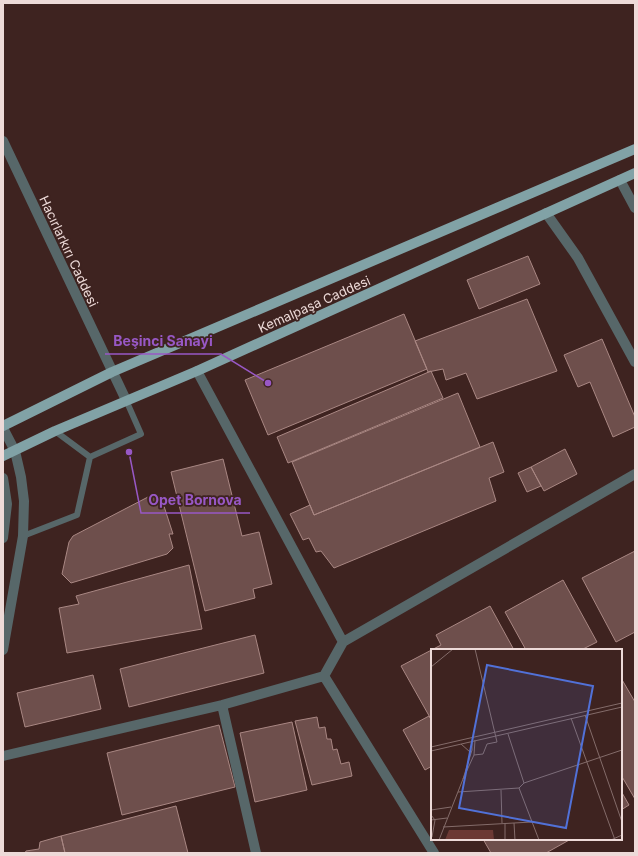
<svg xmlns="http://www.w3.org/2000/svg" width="638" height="856" viewBox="0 0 638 856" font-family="Inter,sans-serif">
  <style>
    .building { fill: #6e4f4c; stroke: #a98783 }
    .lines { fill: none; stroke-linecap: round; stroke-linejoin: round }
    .service { stroke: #576769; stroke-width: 6 }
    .minor { stroke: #576769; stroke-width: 10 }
    .tertiary { stroke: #576769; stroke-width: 10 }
    .primary { stroke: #81a2a6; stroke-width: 10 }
    .labels { text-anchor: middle; stroke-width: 3.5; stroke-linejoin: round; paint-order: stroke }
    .street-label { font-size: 13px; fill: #eddad8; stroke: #3e2320 }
    .inset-road { fill: none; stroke: #846c6a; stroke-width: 1 }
    .view { fill: #5171d8; fill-opacity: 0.15; stroke: #5171d8; stroke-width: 2 }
    .inset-edge { fill: none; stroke: #eddad8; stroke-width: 2 }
    .leader { fill: none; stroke: #9858c5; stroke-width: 1.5 }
    .callout-dot { fill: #9858c5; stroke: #3e2320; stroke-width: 1.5 }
    .callout-label { font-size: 14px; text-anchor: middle; font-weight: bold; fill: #9858c5; stroke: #3e2320; stroke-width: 3.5; stroke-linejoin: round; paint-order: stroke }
  </style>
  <rect width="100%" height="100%" fill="#3e2320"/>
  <!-- building -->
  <path class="building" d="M528,256L540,284L479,309L467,280Z
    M527,299L557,371L477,399L466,373L446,380L443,369L428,372L415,341Z
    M404,314L427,369L268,435L245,380Z
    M602,339L635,417V427L613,437L590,382L578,387L564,355Z
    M431,371L443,398L288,463L277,437Z
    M458,393L480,447L314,515L292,462Z
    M493,442L504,472L489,478L496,501L334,568L321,551L316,552L309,538L303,540L290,514L310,505L314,515Z
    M565,449L577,474L544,491L531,467Z
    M223,459L242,536L259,532L272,584L253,589L255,598L205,611L171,472Z
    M531,467L541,486L527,492L518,473Z
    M155,496L162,500L173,534H169L173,548L167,554L71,583L62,574L69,542L73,536L148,497Z
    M635,551V632L616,642L582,578Z
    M189,565L202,629L67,653L59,608L79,604L76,596Z
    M563,580L597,642L581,650H526L505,612Z
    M490,606L514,650H432V721L401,666L441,645L436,635Z
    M255,635L264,673L129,707L120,669Z
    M93,675L101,709L25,727L17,693Z
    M621,678L635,702V799L621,775Z
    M429,716L432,721V766L425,770L403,730Z
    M317,717L319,728L325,727L327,739H331L333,750L337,749L341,764L349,762L352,776L312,785L295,721Z
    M292,722L307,790L255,802L240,733Z
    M219,725L235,787L122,815L107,753Z
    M621,791L629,805L621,810Z
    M176,806L188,853H65L61,836Z
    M61,836L65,853H25L26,851L39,849L40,842Z
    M483,839H571L546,853H491Z"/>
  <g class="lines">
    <!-- service -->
    <path class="service" d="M55,431L90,457
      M90,457L141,434L126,400
      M23,536L77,515L90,457"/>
    <!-- minor -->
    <path class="minor" d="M620,180L635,208
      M546,213L578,258L635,362
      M197,371L343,642
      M3,428L15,451L21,477L24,501L23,536L3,650
      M3,478L7,504L3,538
      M222,705L256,853
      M3,756L222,705L324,676
      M434,853L324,676L343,642L635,474"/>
    <!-- tertiary -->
    <path class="tertiary" d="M3,141L126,400"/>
    <!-- primary -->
    <path class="primary" d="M3,426L112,372L635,149
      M3,456L55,431L197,371L635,173"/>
  </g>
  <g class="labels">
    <!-- street labels -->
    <g class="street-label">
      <text transform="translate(69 251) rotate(65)" y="5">Hacırlarkırı Caddesi</text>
      <text transform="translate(314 304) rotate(-24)" y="5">Kemalpaşa Caddesi</text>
    </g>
  </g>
  <!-- overview -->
  <g transform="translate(431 649)">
    <rect width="191" height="191" fill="#3e2320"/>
    <path d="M18,181H62L63,191H14Z" fill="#6c3934"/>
    <path class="inset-road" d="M44,0L66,93L56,95M0,18L22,0M154,66L191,173M140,69L184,191M77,85L93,134M30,95L39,103M0,98L191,54M0,102L191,58M43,106L52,105L56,95M32,130L43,106L44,91M70,141L71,174M27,143L88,139M0,161L20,158M0,166L4,171L1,188M0,171L16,169M74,174V191M83,174L84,191M12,178L101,173M8,191L32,130L41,101V93M108,191L88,139L93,134L191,101M180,191L191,186"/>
    <path class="view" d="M56,16L162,37L135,179L28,159Z"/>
    <rect width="191" height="191" class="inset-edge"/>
  </g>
  <!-- callouts -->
  <path class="leader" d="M268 383L221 354H105M129 452L141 513H250"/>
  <g class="callout-dot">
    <circle cx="268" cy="383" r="4"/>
    <circle cx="129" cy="452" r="4"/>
  </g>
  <g class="callout-label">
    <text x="163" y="346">Beşinci Sanayi</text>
    <text x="195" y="505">Opet Bornova</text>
  </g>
  <!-- border -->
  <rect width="638" height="856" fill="none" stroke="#eddad8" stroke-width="8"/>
</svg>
